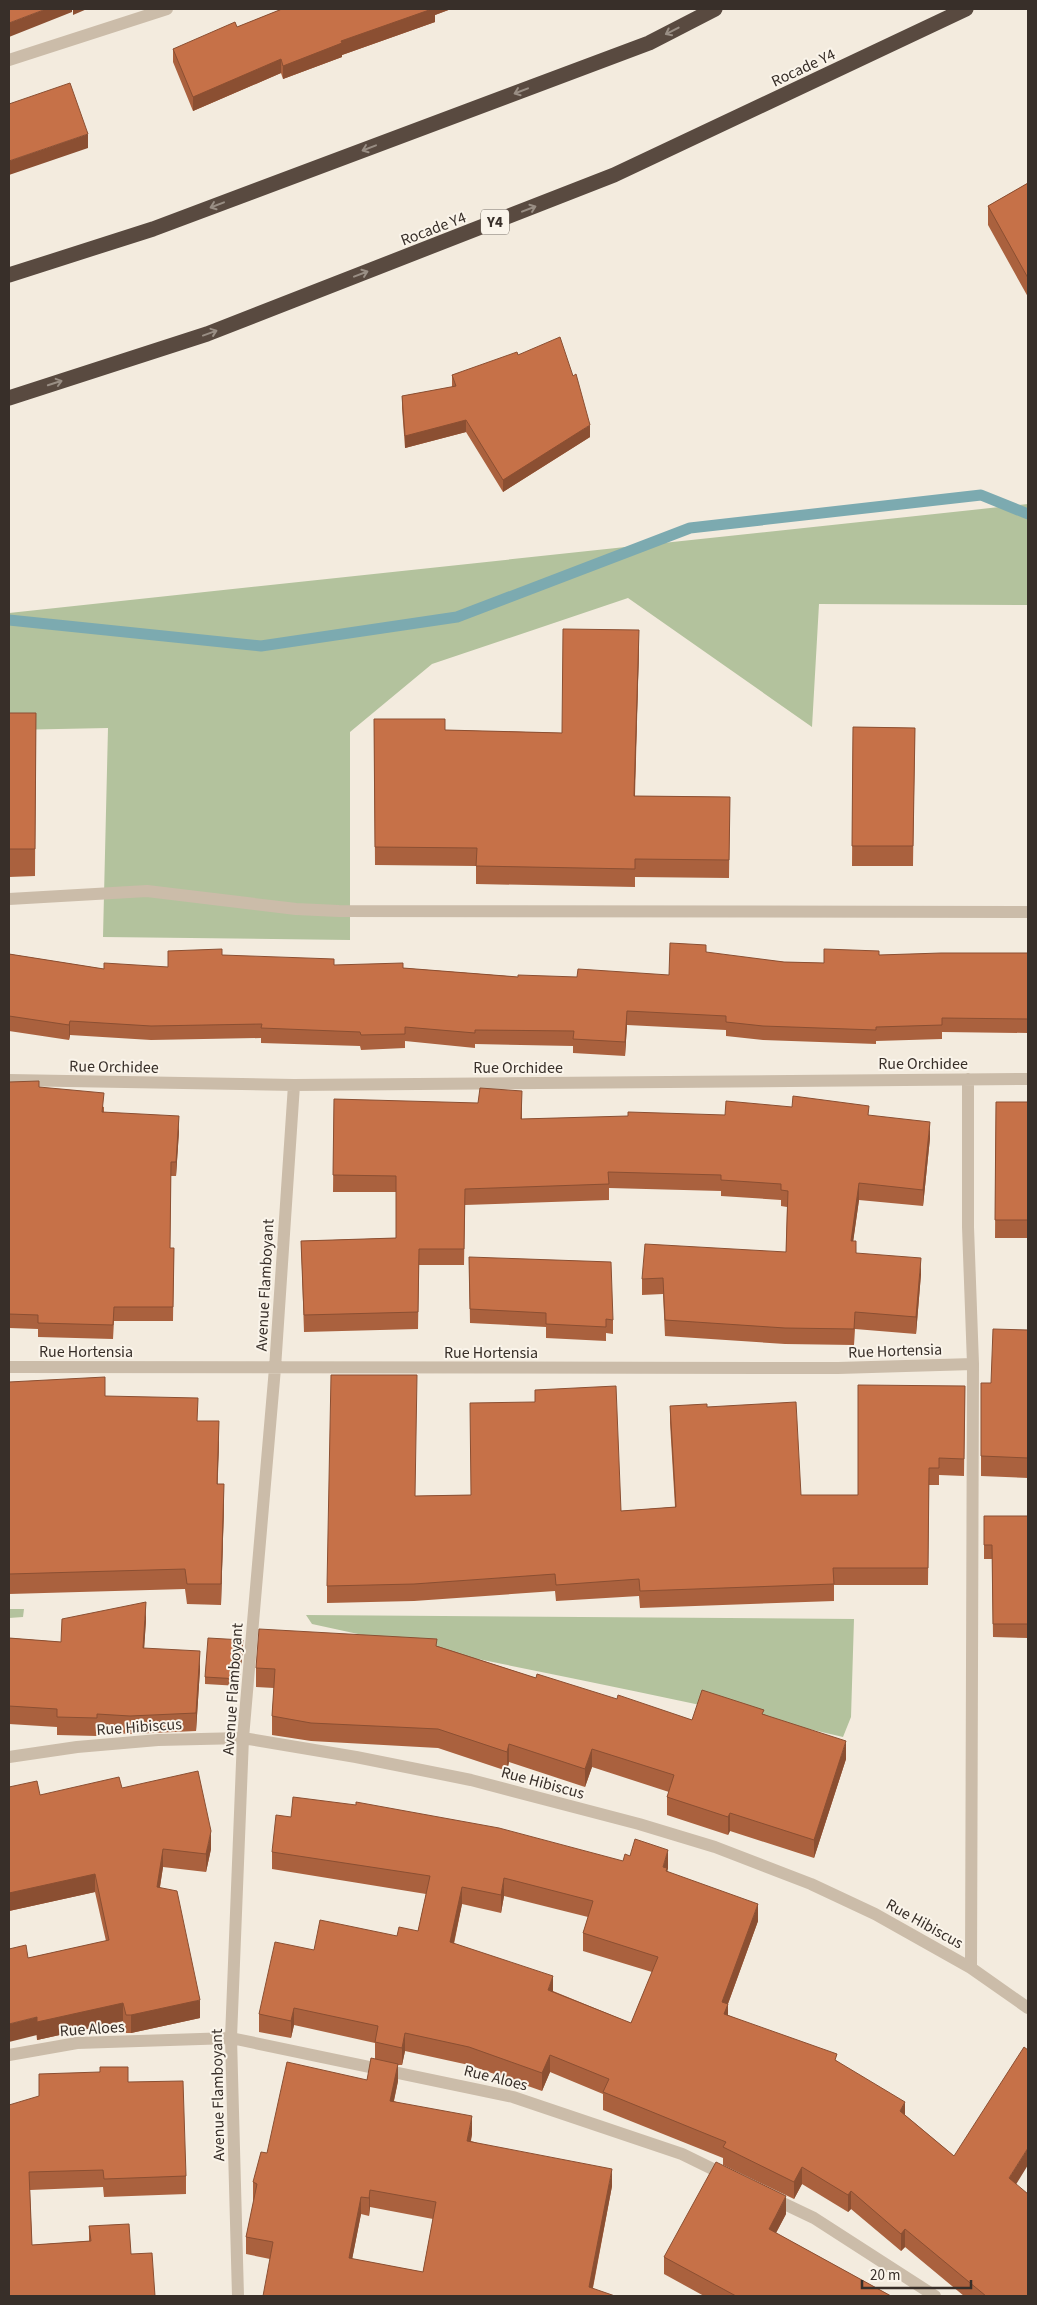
<svg xmlns="http://www.w3.org/2000/svg" width="1037" height="2305" viewBox="0 0 1037 2305" font-family="'Source Sans 3',sans-serif">
  <style>
    .green { fill: #b3c29d }
    .lines { fill: none; stroke-linecap: round; stroke-linejoin: round }
    .stream { stroke: #7caab0; stroke-width: 11 }
    .minor { stroke: #cbbca9; stroke-width: 12 }
    .highway { stroke: #594a40; stroke-width: 15 }
    .wall { fill: #aa613e; fill-rule: evenodd }
    .shaded-wall { fill: #8b4f32 }
    .building { fill: #c67148; stroke: #8b4f32; fill-rule: evenodd }
    .oneway { stroke: #998e84 }
    .labels { text-anchor: middle; stroke-width: 4; stroke-linejoin: round; paint-order: stroke }
    .shield { fill: #faf4ea; stroke: #726a63; stroke-width: 1 }
    .shield-label { font-size: 15px; font-weight: bold; fill: #382f29 }
    .street-label { font-size: 16px; fill: #382f29; stroke: #faf4ea }
  </style>
  <rect width="100%" height="100%" fill="#f3ebde"/>
  <!-- green -->
  <path class="green" d="M1028,504V605L819,604L812,727L628,598L432,664L350,732V940L103,937L108,728L9,730V613Z
    M9,1609H24L23,1617L9,1618Z
    M306,1615L854,1619L851,1717L843,1737C667,1695 489,1663 312,1624Z"/>
  <g class="lines">
    <!-- stream -->
    <path class="stream" d="M9,620L261,646L457,617L690,528L981,495L1028,514"/>
    <!-- minor -->
    <path class="minor" d="M9,60L167,9
      M9,899L147,891L296,909L339,911L1028,912
      M968,1079V1227L973,1364L971,1968
      M9,1080L294,1085L1028,1079
      M9,1367L838,1368L973,1364
      M9,1757L77,1747L158,1740L243,1738L356,1757L471,1780L639,1824L715,1847L811,1884L875,1914L971,1968L1028,2008
      M9,2055L77,2043L231,2038L513,2097L682,2154L727,2176
      M772,2198L814,2218L935,2296
      M238,2296L231,2038L243,1738L275,1368L294,1085"/>
    <!-- highway -->
    <path class="highway" d="M9,275L153,229L649,43L715,9
      M9,398L207,334L614,175L966,9"/>
  </g>
  <!-- wall -->
  <path class="wall" d="M282,9H451L435,15V22L342,55V57L283,79L281,73L193,111L173,62V49L237,27Z
    M1028,183V297L988,225V206Z
    M518,355L590,437L503,492L466,432L405,448L402,408V396L452,387V375Z
    M639,648L635,796L730,797L729,878L635,877V887L476,884V866L375,865L374,719L445,730L562,733Z
    M9,713H36L35,876L9,877Z
    M853,727L915,728L913,866H852Z
    M706,953L784,962L824,963L879,955L1028,953V1033L942,1032V1039L876,1041V1044L763,1040L726,1036V1030L627,1025L625,1056L573,1053V1046L475,1044V1048L405,1041V1048L361,1050L360,1046L261,1043V1038L151,1040L70,1035L69,1040L9,1031V954L104,969L168,967L222,955L334,965L403,968L518,977H577L669,975Z
    M9,1082L39,1087L104,1107V1112L179,1131L176,1176H171L170,1248H174L173,1321H114L113,1339L38,1337V1329L9,1328Z
    M334,1099L522,1107V1119L725,1115L869,1116L930,1138L923,1206L859,1200L853,1241L856,1253L921,1274L916,1334L855,1329L854,1345L785,1344L665,1336L663,1294L642,1295V1279L786,1252L787,1207L781,1206V1200L721,1196V1191L609,1188V1200L465,1205L464,1265H419L418,1329L304,1332L301,1241L396,1238V1192H333Z
    M996,1102H1028V1238H995Z
    M469,1257L613,1320V1334L606,1333V1341L546,1338V1327L470,1323Z
    M1028,1330V1478L981,1476V1383H991Z
    M9,1382L105,1396L198,1421L219,1442L217,1484L224,1505L221,1605L187,1604L185,1589L9,1594Z
    M965,1386L964,1476L939,1475V1485H929L928,1585H834V1601L640,1608L639,1596L556,1601L555,1591L414,1601L327,1603V1586L416,1496L471,1495L535,1402V1390L621,1511L675,1507L670,1423V1406L707,1407L801,1495H858Z
    M984,1516H1028V1638L993,1637L992,1559H984Z
    M146,1620L144,1648L200,1669L196,1731L130,1734L97,1732V1736L57,1735V1727L9,1724V1638L61,1642Z
    M437,1646L536,1678L692,1720L764,1714L846,1759L814,1858L730,1831L728,1835L667,1815V1797L669,1792L592,1767L585,1787L509,1762L507,1771L438,1748L311,1741L272,1735V1716L274,1688L256,1687V1668Z
    M243,1647L239,1686L205,1684V1677Z
    M9,1787L40,1795L122,1788L211,1849L206,1872L163,1867L160,1887L200,2018L131,2033H126L123,2021L37,2040L28,1958L106,1941L95,1892L9,1911Z
    M272,1852L623,1861L668,1868L667,1871L758,1921L728,2004V2015L837,2061L905,2115L954,2156L1016,2184L1028,2296H964L905,2247L901,2251L851,2209L848,2212L802,2184L794,2199L723,2165V2158L603,2110V2094L550,2072L542,2091L469,2065L405,2051L402,2065H398V2081L394,2101L472,2134L471,2141L612,2186L593,2288L270,2259L246,2254V2237L254,2200H253V2182L267,2153L367,2080L375,2059V2043L294,2025L291,2038L259,2032V2014L314,1950L397,1936L418,1931L426,1894L272,1869ZM504,1896L588,1917L583,1933V1951L652,1972L631,2023L553,1991L454,1944L462,1904L501,1913ZM370,2207L433,2219L423,2272L352,2259L361,2214L369,2216Z
    M39,2074L128,2082L186,2176V2194L104,2197L103,2187L30,2190L32,2245L89,2241V2226L131,2254L9,2296L39,2096Z
    M786,2214L776,2233L891,2296H704L664,2274V2257Z"/>
  <!-- shaded-wall -->
  <path class="shaded-wall" d="M46,9H72V12L9,37V23Z
    M73,9H87L73,15Z
    M432,9H451L435,15V22L342,55V57L283,79V66L341,41Z
    M281,59V73L193,111V97Z
    M88,134V148L9,175V161Z
    M466,420V432L405,448V436Z
    M590,425V437L503,492V480Z
    M639,630V648L634,814V796Z
    M627,1011V1025L625,1056V1042Z
    M70,1021V1035L69,1040V1025Z
    M522,1091V1107L521,1135V1119Z
    M179,1116V1131L176,1176V1162Z
    M930,1122V1138L923,1206V1190Z
    M859,1183V1200L851,1257V1241Z
    M921,1258V1274L916,1334V1317Z
    M219,1421V1442L217,1505V1484Z
    M224,1484V1505L221,1605V1584Z
    M146,1602V1620L143,1666V1648Z
    M243,1640V1647L239,1686V1679Z
    M200,1651V1669L196,1731V1713Z
    M846,1741V1759L814,1858V1840Z
    M509,1744V1762L507,1771V1752Z
    M592,1749V1767L585,1787V1769Z
    M730,1813V1831L728,1835V1817Z
    M211,1831V1849L206,1872V1854Z
    M163,1849V1867L157,1905V1887Z
    M668,1850V1868L667,1873L663,1867Z
    M95,1874V1892L9,1911V1893Z
    M504,1878V1896L501,1913V1895Z
    M462,1887V1904L450,1960V1942Z
    M758,1904V1921L722,2020V2002Z
    M553,1976V1994L548,1990Z
    M200,2000V2018L131,2033V2015Z
    M123,2003V2021L37,2040V2022Z
    M728,2004V2022L724,2014Z
    M294,2008V2025L291,2038V2021Z
    M37,2017V2035L9,2042V2024Z
    M405,2033V2051L402,2065V2048Z
    M550,2055V2072L542,2091V2073Z
    M398,2064V2081L390,2118V2101Z
    M905,2102V2120L900,2111Z
    M472,2116V2134L467,2158V2141Z
    M1028,2148V2165L1009,2196V2178Z
    M802,2167V2184L794,2199V2182Z
    M612,2169V2186L591,2296L589,2287Z
    M370,2190V2207L369,2216V2198Z
    M851,2191V2209L848,2212V2195Z
    M786,2196V2214L769,2246V2229Z
    M361,2197V2214L349,2275V2258Z
    M905,2229V2247L901,2251V2234Z"/>
  <!-- building -->
  <path class="building" d="M9,9H46L9,23Z
    M282,9H432L341,41L342,43L283,66L281,59L193,97L173,49L235,22L237,27Z
    M70,83L88,134L9,161V104Z
    M1028,183V278L988,206Z
    M560,337L573,376L576,374L590,425L503,480L466,420L405,436L402,396L456,386L452,375L517,352L518,355Z
    M563,629L639,630L634,796L730,797L729,860L635,859V869L476,866L477,848L375,847L374,719H445V730L562,733Z
    M9,713H36L35,849H9Z
    M853,727L915,728L913,846H852Z
    M670,943L706,945V952L784,962L824,963V949L879,951V955L941,953H1028V1019L942,1018V1025L876,1027V1030L763,1026L726,1022V1016L627,1011L625,1042L573,1039L574,1031L475,1030V1033L405,1027V1034L361,1035L360,1032L261,1028L262,1024L151,1026L70,1021L69,1025L9,1016V954L104,969V963L168,967V951L222,949V955L334,959V965L403,963V968L518,977V975L577,977L578,969L669,975Z
    M39,1081V1087L104,1093L102,1112L179,1116L176,1162H171L170,1248H174L173,1307H114L113,1325L38,1323V1315L9,1314V1082Z
    M480,1088L522,1091L521,1119L628,1116V1112L725,1115L726,1101L792,1107L793,1096L869,1106L868,1115L930,1122L923,1190L859,1183L851,1241H856V1253L921,1258L916,1317L855,1312L854,1329L785,1328L665,1320L663,1278L642,1279L645,1244L786,1252L788,1191L781,1190V1184L721,1180V1175L608,1172L609,1184L465,1189L464,1249H419L418,1312L304,1315L301,1241L396,1238V1176L333,1175L334,1099L478,1103Z
    M996,1102H1028V1220H995Z
    M469,1257L611,1262L613,1320L606,1319V1327L546,1324V1313L470,1309Z
    M993,1329L1028,1330V1458L981,1456V1383H991Z
    M331,1375H417L415,1496L471,1495L470,1403L535,1402V1390L616,1386L621,1511L676,1507L670,1406L707,1404V1407L796,1402L801,1495H858V1385L965,1386L964,1459L939,1458V1468H929L928,1568H833L834,1584L640,1591L639,1579L556,1585L555,1574L414,1584L327,1586Z
    M105,1377V1396L198,1398L197,1421H219L217,1484H224L221,1584H187L185,1569L9,1574V1382Z
    M984,1516H1028V1624H993L992,1545H984Z
    M146,1602L143,1648L200,1651L196,1713L130,1716L97,1714V1718L57,1717V1709L9,1706V1638L61,1642L62,1619Z
    M259,1629L437,1639L436,1646L536,1678L537,1674L617,1699L618,1695L692,1720L702,1690L764,1710L762,1714L846,1741L814,1840L730,1813L728,1817L667,1797L674,1775L592,1749L585,1769L509,1744L507,1752L438,1729L311,1723L272,1716L275,1669L256,1668Z
    M208,1638L243,1640L239,1679L205,1677Z
    M198,1771L211,1831L206,1854L163,1849L157,1887L177,1891L200,2000L131,2015H126L123,2003L37,2022V2017L9,2024V1949L26,1945L28,1958L109,1940L95,1874L9,1893V1787L37,1781L40,1795L119,1777L122,1788Z
    M293,1797L356,1805V1802L499,1828L623,1861L625,1854L630,1856L635,1839L668,1850L663,1867L667,1868L666,1871L758,1904L722,2002L728,2004L724,2014L837,2054L835,2060L905,2102L900,2111L954,2156L1024,2047L1028,2050V2148L1009,2178L1028,2194V2296H986L905,2229L901,2234L851,2191L848,2195L802,2167L794,2182L723,2147L726,2142L603,2092L609,2079L550,2055L542,2073L469,2047L405,2033L402,2048L375,2042L378,2026L294,2008L291,2021L259,2014L275,1942L314,1950L320,1920L397,1936L399,1927L418,1931L430,1876L272,1852L276,1815L291,1817ZM504,1878L593,1901L583,1933L658,1957L631,2023L548,1990L553,1976L450,1942L462,1887L501,1895Z
    M371,2058L398,2064L390,2101L472,2116L467,2141L612,2169L589,2287L615,2296H263L273,2242L246,2237L257,2184L253,2182L261,2152L267,2153L287,2062L367,2080ZM370,2190L436,2202L423,2272L349,2258L361,2197L369,2198Z
    M100,2067H128V2082L183,2081L186,2176L104,2179L103,2170L29,2172L32,2245L91,2241L89,2226L129,2224L131,2254L152,2253L155,2296H9V2105L39,2096V2074L100,2072Z
    M716,2162L786,2196L769,2229L891,2296H736L664,2257Z"/>
  <!-- one-way arrows -->
  <defs><path id="oneway-shaft" d="M-6 0H5M1.5-3L5.5 0L1.5 3" fill="none" stroke-width="1.6" stroke-linecap="round" stroke-linejoin="round" transform="scale(1.25)"/></defs>
  <g class="oneway">
    <use href="#oneway-shaft" transform="translate(672 31) rotate(153)"/>
    <use href="#oneway-shaft" transform="translate(521 91) rotate(159)"/>
    <use href="#oneway-shaft" transform="translate(369 148) rotate(159)"/>
    <use href="#oneway-shaft" transform="translate(217 205) rotate(159)"/>
    <use href="#oneway-shaft" transform="translate(529 209) rotate(-21)"/>
    <use href="#oneway-shaft" transform="translate(361 274) rotate(-21)"/>
    <use href="#oneway-shaft" transform="translate(210 333) rotate(-20)"/>
    <use href="#oneway-shaft" transform="translate(55 383) rotate(-18)"/>
  </g>
  <g class="labels">
    <!-- shield labels -->
    <rect class="shield" x="481" y="209.5" width="28" height="25" rx="4"/>
    <g class="shield-label">
      <text x="495" y="227">Y4</text>
    </g>
    <!-- street labels -->
    <g class="street-label">
      <text transform="translate(803 67) rotate(-25)" y="6">Rocade Y4</text>
      <text transform="translate(433 228) rotate(-21)" y="6">Rocade Y4</text>
      <text x="923" y="1069">Rue Orchidee</text>
      <text transform="translate(114 1066) rotate(1)" y="6">Rue Orchidee</text>
      <text x="518" y="1073">Rue Orchidee</text>
      <text transform="translate(264 1285) rotate(-87)" y="6">Avenue Flamboyant</text>
      <text transform="translate(895 1350) rotate(-2)" y="6">Rue Hortensia</text>
      <text x="86" y="1357">Rue Hortensia</text>
      <text x="491" y="1358">Rue Hortensia</text>
      <text transform="translate(232 1689) rotate(-86)" y="6">Avenue Flamboyant</text>
      <text transform="translate(139 1726) rotate(-4)" y="6">Rue Hibiscus</text>
      <text transform="translate(543 1782) rotate(15)" y="6">Rue Hibiscus</text>
      <text transform="translate(925 1923) rotate(29)" y="6">Rue Hibiscus</text>
      <text transform="translate(92 2028) rotate(-4)" y="6">Rue Aloes</text>
      <text transform="translate(496 2077) rotate(14)" y="6">Rue Aloes</text>
      <text transform="translate(217 2095) rotate(-91)" y="6">Avenue Flamboyant</text>
    </g>
  </g>
  <!-- border -->
  <rect width="1037" height="2305" fill="none" stroke="#382f29" stroke-width="20"/>
  <!-- scale -->
  <path d="M862 2280v8h109v-8" fill="none" stroke="#382f29" stroke-width="2.5"/>
  <text x="870" y="2280" font-size="15" fill="#382f29" stroke="#faf4ea" stroke-width="4" paint-order="stroke">20 m</text>
</svg>
